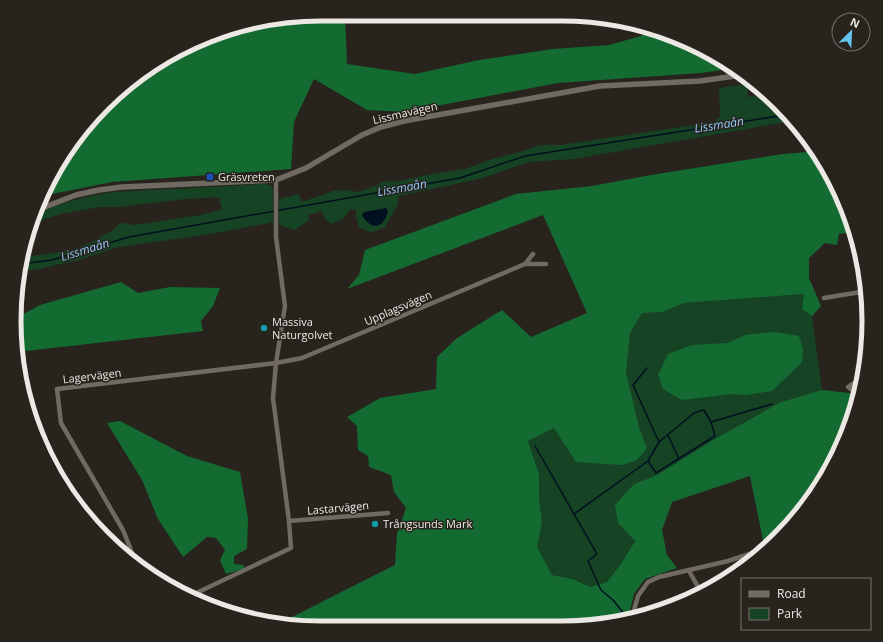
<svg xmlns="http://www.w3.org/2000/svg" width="883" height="642" viewBox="0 0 883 642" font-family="'Open Sans',sans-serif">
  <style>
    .green { fill: #164323 }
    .forest { fill: #136b32 }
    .water { fill: #001021 }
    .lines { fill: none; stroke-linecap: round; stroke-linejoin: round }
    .stream { stroke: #001021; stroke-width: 1.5 }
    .minor { stroke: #706a62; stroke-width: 4.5 }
    .tertiary { stroke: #706a62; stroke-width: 5.5 }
    .transit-dot { fill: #1a4fb4; stroke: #28231d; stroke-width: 1.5 }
    .culture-dot { fill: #0f9aa8; stroke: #28231d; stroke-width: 1.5 }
    .labels { text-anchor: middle; stroke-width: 3; stroke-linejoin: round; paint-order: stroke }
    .street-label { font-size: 11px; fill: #ece9e4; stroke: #28231d }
    .poi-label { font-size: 11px; fill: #ece9e4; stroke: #28231d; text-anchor: start }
    .water-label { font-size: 12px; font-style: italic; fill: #8cc9f6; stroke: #28231d }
    .rim { fill: none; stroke: #ece9e4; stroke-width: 5 }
  </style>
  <rect width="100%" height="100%" fill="#28231d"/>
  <!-- green -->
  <path class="green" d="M747,84L748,97L764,95L792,121L574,159L529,162L483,178L399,196L397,206L385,227L371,233L359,227L356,217V210L350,209C345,219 342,220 331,224L325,219L322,211L309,215L308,221L295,230L279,225V199L298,194L302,202L333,191L346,190L356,192L368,189L385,181L394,182L427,175L465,169L495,158L520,152L540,145H561L714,122L720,117L719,88Z
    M265,184L271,185L273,189V222L211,234L119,247L79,260L39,269L20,271L21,258L71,250L92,242L112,231L119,224L124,223L135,225L200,215L222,210L219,197L185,199L119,207H100L60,214L33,223L36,213C63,203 87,195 115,192Z
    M805,294L802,309L812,316L822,390L781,402L720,436L657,475L634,484L618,523L635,540L620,565L607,582L590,587L573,579L552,575L536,547L542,522L539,497V474L528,441L554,428L647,448L639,427L626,372L630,333L642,313L663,312L684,303Z"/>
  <!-- forest -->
  <path class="forest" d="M321,14H345L347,64L415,74L479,60L553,49L609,45L641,36L650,28L735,68L701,73L558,83L405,112L367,110L314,79L294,122L291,169L112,182L42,196L46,185L90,118L147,69L159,71L178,53L241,25Z
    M807,152L817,153L837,185L855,232L839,234L837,245L825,243L809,258V278L821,306L812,316L802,309L804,294L684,303L663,312L642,313L630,333L626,372L639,427L647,448L637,460L622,465L576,462L554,428L528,441L539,474V497L542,522L537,547L552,575L573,579L590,587L607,582L620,565L635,541L618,523L615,505L634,484L657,475L720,436L781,402L822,390L859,394L853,419L828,474L793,523L765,550L750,476L672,502L662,530L667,555L677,568L645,579L634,594L628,619L602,625L428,626L413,619L394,627H301L278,624L395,565L397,534L406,508L394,492L391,475L369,467L368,456L358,450L357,426L347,417L380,398L436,389L437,357L457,338L502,310L531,337L587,313L543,215L347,289L359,275L365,250L516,194L592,186L651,175L783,154Z
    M121,282L138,293L170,287L220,288L213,306L201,321L203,331L17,352L18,317L40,305Z
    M775,332L799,336L803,349L802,362L772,391L746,395L731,394L682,400L663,389L658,375L668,354L692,345L728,343L745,335Z
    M120,421L187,456L240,472L248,519L247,549L234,556V564L244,565V569L226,574L220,560L225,550L216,538L207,537L183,557L158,519L142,480L107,423Z"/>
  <!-- water -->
  <path class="water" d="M386,208L388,211C387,215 385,220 382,223C375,230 364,222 362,214L364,212Z"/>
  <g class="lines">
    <!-- stream -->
    <path class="stream" d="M20,264L52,260L129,237L460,178L525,156L785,115
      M647,368L633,385L659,442
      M668,435L679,459
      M535,446L597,554L588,561L601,590L614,601L625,615
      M648,461L656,473L715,436L711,422L772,404
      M574,514L648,461L659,442L694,413L704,410L711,422"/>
    <!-- minor -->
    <path class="minor" d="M525,264L533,254
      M824,298L867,291
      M861,384L856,389L853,391L848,387L852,384H861
      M289,521L388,513
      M137,565L123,530L61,423L57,389L276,363L302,358L525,264H546
      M689,571L701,592
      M190,596L291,548L289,521L273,398L276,363L285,306L276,237V180
      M632,617L638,596L648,582L659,577L728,561L767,548
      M374,622L376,627"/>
    <!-- tertiary -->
    <path class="tertiary" d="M37,210L76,195L99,190L122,187L276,180L306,168L362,135L381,127L404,121L600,86L700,81L742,75"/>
  </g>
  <!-- markers -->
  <rect class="transit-dot" x="206" y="173" width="8" height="8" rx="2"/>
  <g class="culture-dot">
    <circle cx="264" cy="328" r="4"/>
    <circle cx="375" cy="524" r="4"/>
  </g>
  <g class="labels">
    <!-- street labels -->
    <g class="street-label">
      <text transform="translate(405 113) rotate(-13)" y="4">Lissmavägen</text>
      <text transform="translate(398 308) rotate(-23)" y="4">Upplagsvägen</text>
      <text transform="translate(92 376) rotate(-7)" y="4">Lagervägen</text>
      <text transform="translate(338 508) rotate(-5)" y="4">Lastarvägen</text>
    </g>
    <!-- poi labels -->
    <g class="poi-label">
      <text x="218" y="181">Gräsvreten</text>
      <text x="272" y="326">Massiva<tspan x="272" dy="13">Naturgolvet</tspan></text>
      <text x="383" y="528">Trångsunds Mark</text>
    </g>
    <!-- water labels -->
    <g class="water-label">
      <text transform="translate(719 125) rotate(-9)" y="4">Lissmaån</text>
      <text transform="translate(402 188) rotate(-10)" y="4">Lissmaån</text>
      <text transform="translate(85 250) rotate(-17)" y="4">Lissmaån</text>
    </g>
  </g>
  <!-- crop -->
  <path d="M0 0H883V642H0ZM321 21H562A300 300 0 0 1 862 321V321A300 300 0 0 1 562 621H321A300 300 0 0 1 21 321V321A300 300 0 0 1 321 21Z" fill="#28231d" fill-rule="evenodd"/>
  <path class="rim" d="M321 21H562A300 300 0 0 1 862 321V321A300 300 0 0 1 562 621H321A300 300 0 0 1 21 321V321A300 300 0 0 1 321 21Z"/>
  <!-- legend -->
  <rect x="741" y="578" width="130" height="52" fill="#28231d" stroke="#76726d"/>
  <rect x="749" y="591" width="20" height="6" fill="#706a62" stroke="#76726d"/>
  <text x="777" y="598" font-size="12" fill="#ece9e4">Road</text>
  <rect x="749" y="608" width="20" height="12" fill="#164323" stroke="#76726d"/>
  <text x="777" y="618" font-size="12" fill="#ece9e4">Park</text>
  <!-- north arrow -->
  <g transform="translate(851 32) rotate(24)"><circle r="19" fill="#28231d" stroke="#76726d"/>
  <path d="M0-3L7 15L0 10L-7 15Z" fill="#64c5ee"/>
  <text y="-6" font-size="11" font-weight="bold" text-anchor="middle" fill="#ece9e4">N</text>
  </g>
</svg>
